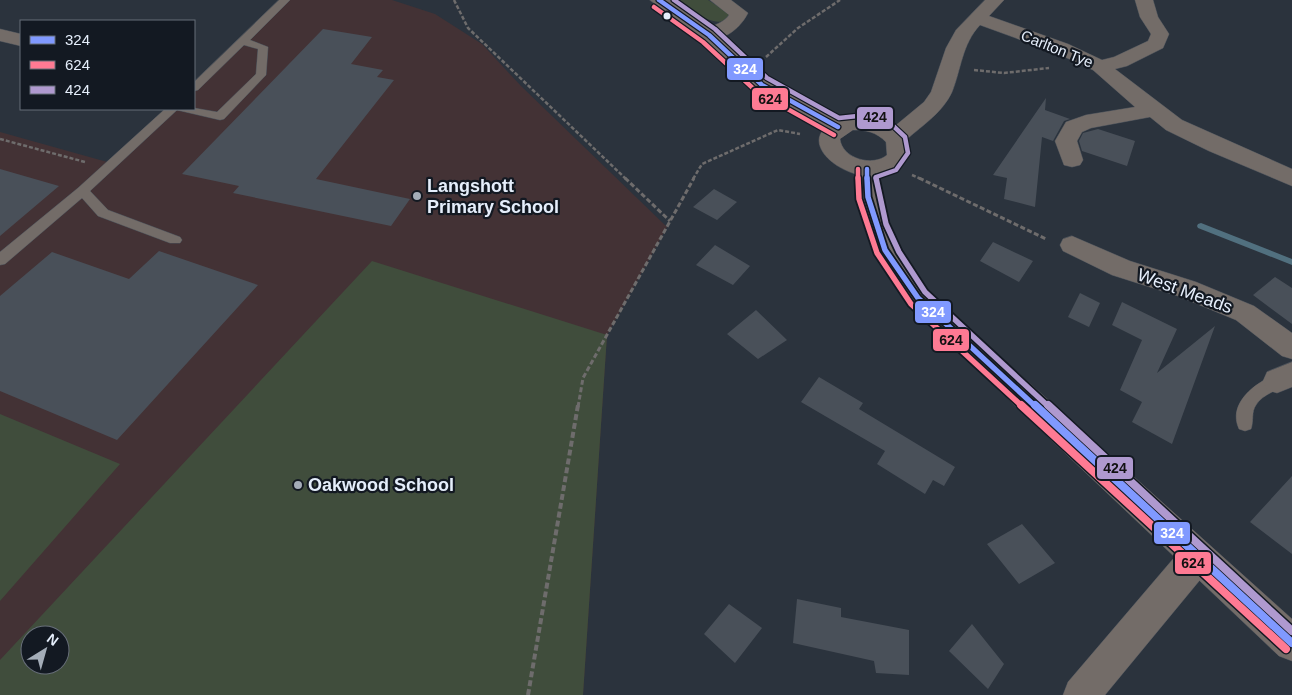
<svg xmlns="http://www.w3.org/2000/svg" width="1292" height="695" viewBox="0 0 1292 695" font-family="Arial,sans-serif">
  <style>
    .education { fill: #433235; fill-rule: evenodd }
    .green { fill: #404d3c; fill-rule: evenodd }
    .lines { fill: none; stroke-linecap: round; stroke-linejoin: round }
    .stream { fill: #51707f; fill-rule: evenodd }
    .building { fill: #495059 }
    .service-casing { stroke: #4a515a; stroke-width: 1 }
    .minor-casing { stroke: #4a515a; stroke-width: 1 }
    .tertiary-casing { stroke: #4a515a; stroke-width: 1 }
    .path-far2 { stroke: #6e6c6c; stroke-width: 2.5; stroke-dasharray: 4 2; stroke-linecap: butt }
    .path-far1 { stroke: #6e6c6c; stroke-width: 3; stroke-dasharray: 5 2.5; stroke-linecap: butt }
    .path { stroke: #6e6c6c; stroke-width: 4; stroke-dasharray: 6 3; stroke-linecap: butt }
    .service { fill: #736c68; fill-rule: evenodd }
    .minor { fill: #736c68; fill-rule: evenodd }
    .tertiary { fill: #736c68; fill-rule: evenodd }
    .bus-1-far2-casing { stroke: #131922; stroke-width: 7 }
    .bus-1-far1-casing { stroke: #131922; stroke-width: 9 }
    .bus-1-casing { stroke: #131922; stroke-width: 11 }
    .bus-2-far2-casing { stroke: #131922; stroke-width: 7 }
    .bus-2-far1-casing { stroke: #131922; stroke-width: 9 }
    .bus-2-casing { stroke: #131922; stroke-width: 11 }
    .bus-3-far2-casing { stroke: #131922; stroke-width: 7 }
    .bus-3-far1-casing { stroke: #131922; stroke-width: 9 }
    .bus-3-casing { stroke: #131922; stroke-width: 11 }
    .bus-1-far2 { stroke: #8099ff; stroke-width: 4.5 }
    .bus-1-far1 { stroke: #8099ff; stroke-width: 5.5 }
    .bus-1 { stroke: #8099ff; stroke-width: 8 }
    .bus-2-far2 { stroke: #fe7a93; stroke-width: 4.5 }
    .bus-2-far1 { stroke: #fe7a93; stroke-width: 5.5 }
    .bus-2 { stroke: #fe7a93; stroke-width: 8 }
    .bus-3-far2 { stroke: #af99cf; stroke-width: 4.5 }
    .bus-3-far1 { stroke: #af99cf; stroke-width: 5.5 }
    .bus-3 { stroke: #af99cf; stroke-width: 8 }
    .bus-dot { fill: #e5eefb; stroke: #131922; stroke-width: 2 }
    .poi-dot { fill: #a4adb8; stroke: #131922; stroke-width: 2 }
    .labels { text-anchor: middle; stroke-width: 4.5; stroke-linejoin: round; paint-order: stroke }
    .far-street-label { font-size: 15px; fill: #e5eefb; stroke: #131922 }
    .poi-label { font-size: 18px; font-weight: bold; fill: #e5eefb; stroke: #131922; text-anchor: start }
    .street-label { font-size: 18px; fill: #e5eefb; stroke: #131922 }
    .line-badge { stroke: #131922; stroke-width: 2 }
    .badge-label { font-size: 14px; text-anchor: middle; font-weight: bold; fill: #fff }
    .pale-badge-label { font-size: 14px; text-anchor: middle; font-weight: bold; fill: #111 }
  </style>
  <rect width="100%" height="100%" fill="#2b333d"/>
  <!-- education -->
  <path class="education" d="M285,0H392L435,14L482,44L521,86L667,227L607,335L583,695H0V132L118,165L172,109H194V88ZM30,635H60V665H30Z"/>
  <!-- green -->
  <path class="green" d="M679,0H708L729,13L728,20C708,27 696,10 679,0Z
    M372,261L607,335L583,695H0V660ZM30,635H60V665H30Z
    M0,414L120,464L0,601Z"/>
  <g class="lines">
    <!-- stream -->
    <path class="stream" d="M1201,223L1292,259V265L1198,228L1197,226L1198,224Z"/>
  </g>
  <!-- building -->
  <path class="building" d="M323,29L372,37L351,64L383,70L377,77L394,80L316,179L410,199L391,226L233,193L239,186L182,174Z
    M1046,98L1045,110L1070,119L1064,121L1053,141L1042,137L1035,207L1004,199L1007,178L993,175Z
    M1098,129L1135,141L1127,166L1082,151L1079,141L1083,133Z
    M0,169L59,186L0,236Z
    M714,189L737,202L717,220L693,207Z
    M993,242L1033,261L1019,282L980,261Z
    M715,245L750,266L733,285L696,265Z
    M159,251L258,285L117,440L0,391V296L52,252L129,279Z
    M1275,277L1292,288V324L1253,295Z
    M1080,293L1100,303L1089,327L1068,317Z
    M1122,302L1177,329L1157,373L1215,326L1172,444L1132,422L1142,402L1120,390L1142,340L1112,325Z
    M756,310L787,340L758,359L727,334Z
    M819,377L863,403L859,409L955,467L944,486L933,480L925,494L877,464L885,451L801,402Z
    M1292,476V554L1250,522Z
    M1022,524L1055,563L1019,584L987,544Z
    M797,599L841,608V617L909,630V675L876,673L874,661L793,643Z
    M729,604L762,628L735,663L704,634Z
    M972,624L1004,664L988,689L949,651Z"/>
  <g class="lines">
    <!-- service casing -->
    <g class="service-casing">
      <path id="service" d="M279,0H290L250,40L268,47L266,75L224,119L220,120L177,110L90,191L108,210L180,237L182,240L180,243H170L98,216L82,198L5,264L0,265V252L78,188L165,109L194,108L217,112L256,74L258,49L244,45L198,90L194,91V82Z
        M1277,374L1282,376L1285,381C1279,392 1263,393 1256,405C1251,412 1254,421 1251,429L1245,431L1239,429C1227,403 1256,382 1277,374Z"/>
    </g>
    <!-- minor casing -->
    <g class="minor-casing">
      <path id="minor" d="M710,0H731L748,13C740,29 721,44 702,39L700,35C706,25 722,26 729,15Z
        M985,0H1004L989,16L1068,44L1102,60L1114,57L1148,41L1151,34L1140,17L1135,0H1153L1158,17L1169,34L1163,48L1127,66L1115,69L1182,120L1292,169V186L1209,151L1166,130L1150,117L1091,128L1082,132L1077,141L1083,160L1080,165L1072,167L1064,165L1055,141L1066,122L1086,115L1135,107L1093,70L1054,52L980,25C962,44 961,70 952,92C943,112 923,125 907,139L910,152C888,214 769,143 843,118C858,113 881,118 895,126L924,102L931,92L946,48L956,30ZM853,130C867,130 876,132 886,142L887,155C873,167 842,159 840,139Z
        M0,29L21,34V46L0,41Z
        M1072,236L1130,261L1196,282L1254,306L1292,333V359L1282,356L1236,320L1178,296L1112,275L1063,251L1060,245L1063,239Z
        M1292,362V387L1277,393L1267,390L1263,381L1267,372Z
        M1197,541L1209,545L1214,557L1209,569L1105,695H1063L1068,682L1185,545Z"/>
    </g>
    <!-- tertiary casing -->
    <g class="tertiary-casing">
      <path id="tertiary" d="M650,0H671L716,31L769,81L846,122L849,127L846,132L838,134L830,132L755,89L702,39Z
        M867,161L875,164C881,174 877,186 880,198C888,235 906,260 927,291L1292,619V661L1279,656L909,305C897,288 881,269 873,250C865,231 848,182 859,164Z"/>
    </g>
    <!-- path-far2 -->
    <path class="path-far2" d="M454,0L468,28L626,179
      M766,57L798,28L840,0
      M974,70L1004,73L1049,68
      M0,139L85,162
      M912,175L921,179
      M693,179L702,164L778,130L800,134"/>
    <!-- path-far1 -->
    <path class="path-far1" d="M625,178L670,221
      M919,178L1046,239
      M578,407L583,378L694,178"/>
    <!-- path -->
    <path class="path" d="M528,695L578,405"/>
    <!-- service -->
    <use href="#service" class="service"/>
    <!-- minor -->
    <use href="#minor" class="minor"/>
    <!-- tertiary -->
    <use href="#tertiary" class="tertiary"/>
    <!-- bus-1-far2 casing -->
    <g class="bus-1-far2-casing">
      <path id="bus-1-far2" d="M659,0L709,35L762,85L838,127
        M867,169V179"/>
    </g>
    <!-- bus-1-far1 casing -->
    <g class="bus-1-far1-casing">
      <path id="bus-1-far1" d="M867,178L868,197L885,250L918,298L1036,407"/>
    </g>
    <!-- bus-1 casing -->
    <g class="bus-1-casing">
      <path id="bus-1" d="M1035,405L1292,643"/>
    </g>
    <!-- bus-2-far2 casing -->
    <g class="bus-2-far2-casing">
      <path id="bus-2-far2" d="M654,7L703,42L757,92L834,135
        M858,169V179"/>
    </g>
    <!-- bus-2-far1 casing -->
    <g class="bus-2-far1-casing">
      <path id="bus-2-far1" d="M858,178L859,199L877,253L911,304L1023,407"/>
    </g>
    <!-- bus-2 casing -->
    <g class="bus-2-casing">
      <path id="bus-2" d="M1021,405L1286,649"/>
    </g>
    <!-- bus-3-far2 casing -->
    <g class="bus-3-far2-casing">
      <path id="bus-3-far2" d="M674,0L715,29L767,78L839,118L867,115L889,122L905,137L908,153L896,170L876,177V179"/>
    </g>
    <!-- bus-3-far1 casing -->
    <g class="bus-3-far1-casing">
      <path id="bus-3-far1" d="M876,178L886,224L899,252L925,292L1049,407"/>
    </g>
    <!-- bus-3 casing -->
    <g class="bus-3-casing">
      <path id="bus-3" d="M1048,405L1292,631"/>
    </g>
    <!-- bus-1-far2 -->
    <use href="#bus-1-far2" class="bus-1-far2"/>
    <!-- bus-1-far1 -->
    <use href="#bus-1-far1" class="bus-1-far1"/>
    <!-- bus-1 -->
    <use href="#bus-1" class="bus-1"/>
    <!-- bus-2-far2 -->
    <use href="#bus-2-far2" class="bus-2-far2"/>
    <!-- bus-2-far1 -->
    <use href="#bus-2-far1" class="bus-2-far1"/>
    <!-- bus-2 -->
    <use href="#bus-2" class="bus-2"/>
    <!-- bus-3-far2 -->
    <use href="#bus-3-far2" class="bus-3-far2"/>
    <!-- bus-3-far1 -->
    <use href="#bus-3-far1" class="bus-3-far1"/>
    <!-- bus-3 -->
    <use href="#bus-3" class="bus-3"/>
  </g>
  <!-- markers -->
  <circle class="bus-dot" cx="667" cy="16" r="4.5"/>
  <g class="poi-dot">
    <circle cx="417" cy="196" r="5"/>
    <circle cx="298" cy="485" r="5"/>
  </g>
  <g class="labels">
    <!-- far-street labels -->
    <g class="far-street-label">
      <text transform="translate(1057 49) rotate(22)" y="5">Carlton Tye</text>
    </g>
    <!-- poi labels -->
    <g class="poi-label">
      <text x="427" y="192">Langshott<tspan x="427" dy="21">Primary School</tspan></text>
      <text x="308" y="491">Oakwood School</text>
    </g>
    <!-- street labels -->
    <g class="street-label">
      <text transform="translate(1185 291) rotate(20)" y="6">West Meads</text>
    </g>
  </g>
  <g class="line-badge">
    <rect x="726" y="57" width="38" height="24" rx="5" fill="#8099ff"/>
    <rect x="751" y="87" width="38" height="24" rx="5" fill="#fe7a93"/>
    <rect x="856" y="106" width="38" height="24" rx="5" fill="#af99cf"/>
    <rect x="914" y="300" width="38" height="24" rx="5" fill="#8099ff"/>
    <rect x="932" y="328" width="38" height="24" rx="5" fill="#fe7a93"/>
    <rect x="1096" y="456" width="38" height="24" rx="5" fill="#af99cf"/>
    <rect x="1153" y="521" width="38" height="24" rx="5" fill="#8099ff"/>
    <rect x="1174" y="551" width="38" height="24" rx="5" fill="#fe7a93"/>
  </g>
  <g class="badge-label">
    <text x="745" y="74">324</text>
    <text x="933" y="317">324</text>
    <text x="1172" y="538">324</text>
  </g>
  <g class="pale-badge-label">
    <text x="770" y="104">624</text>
    <text x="875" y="122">424</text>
    <text x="951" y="345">624</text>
    <text x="1115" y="473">424</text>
    <text x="1193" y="568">624</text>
  </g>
  <!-- legend -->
  <rect x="20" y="20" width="175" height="90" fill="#131922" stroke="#676e79"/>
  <rect x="30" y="36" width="25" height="8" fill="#8099ff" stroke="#676e79"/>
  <text x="65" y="45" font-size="15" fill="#e5eefb">324</text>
  <rect x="30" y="61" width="25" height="8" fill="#fe7a93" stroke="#676e79"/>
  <text x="65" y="70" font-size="15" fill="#e5eefb">624</text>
  <rect x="30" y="86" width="25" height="8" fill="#af99cf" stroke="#676e79"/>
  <text x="65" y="95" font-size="15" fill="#e5eefb">424</text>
  <!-- north arrow -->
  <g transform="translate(45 650) rotate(37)"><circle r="24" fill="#131922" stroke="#676e79"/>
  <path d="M0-4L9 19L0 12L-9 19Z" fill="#a4adb8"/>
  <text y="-8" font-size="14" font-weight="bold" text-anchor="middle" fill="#e5eefb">N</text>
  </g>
</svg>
